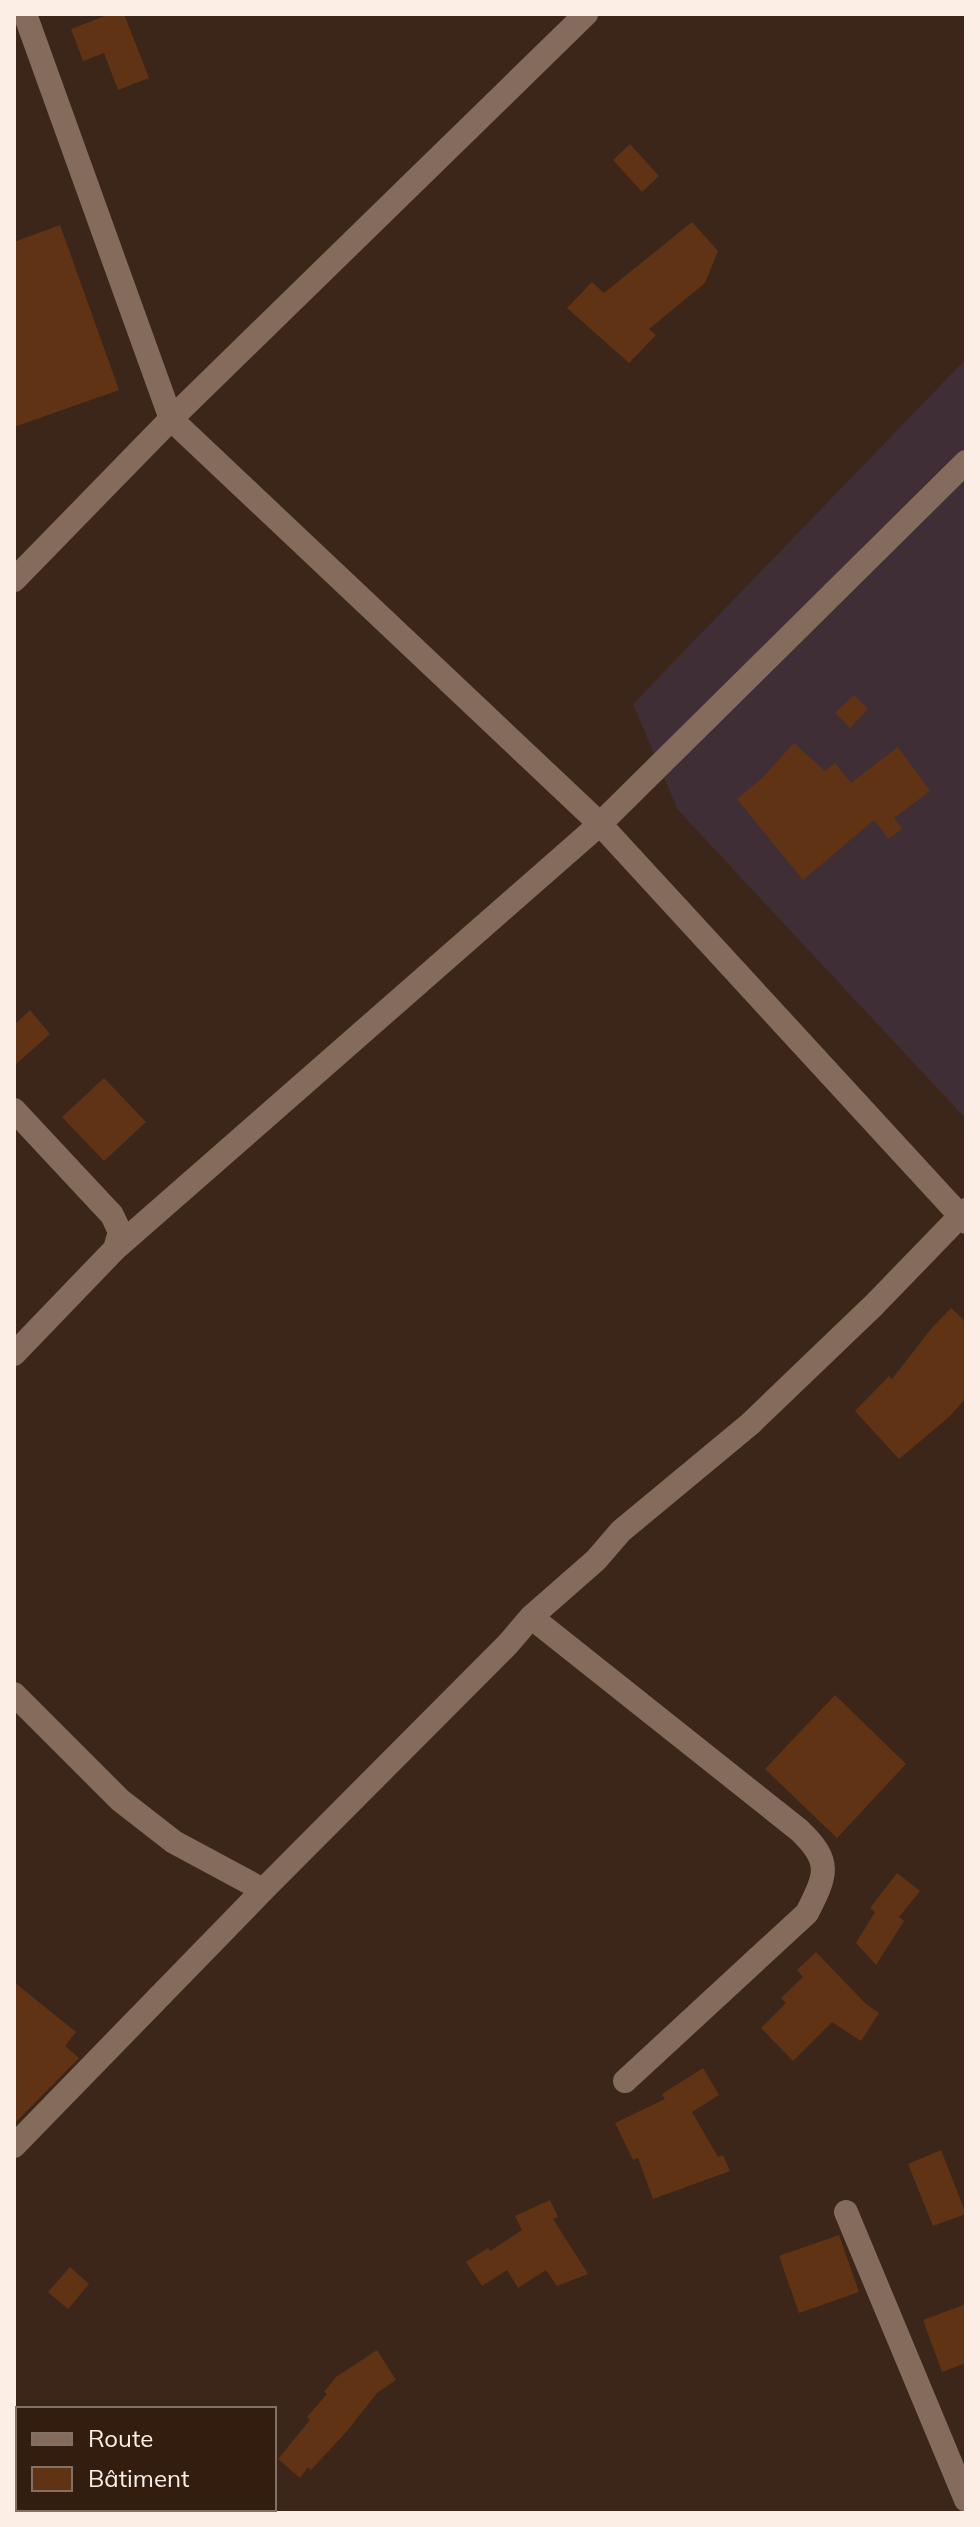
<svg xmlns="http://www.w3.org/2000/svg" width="980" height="2527" viewBox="0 0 980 2527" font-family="Mulish,sans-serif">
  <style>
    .industrial { fill: #402e36 }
    .building { fill: #603314 }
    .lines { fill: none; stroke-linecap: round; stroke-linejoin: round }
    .minor { stroke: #856b5c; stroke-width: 24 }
  </style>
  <rect width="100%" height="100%" fill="#3c2619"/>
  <!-- industrial -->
  <path class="industrial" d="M966,359V1119L678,810L633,704Z"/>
  <!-- building -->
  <path class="building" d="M110,14H124L149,78L118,90L104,53L83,61L71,29Z
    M630,144L659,176L642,192L613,160Z
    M692,222L718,251L705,283L649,329L656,335L629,363L567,308L592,282L604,293Z
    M60,225L119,390L14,427V242Z
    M854,695L868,709L850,728L835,713Z
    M794,743L825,771L835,763L851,783L898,747L930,791L894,818L902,829L889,839L874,820L803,880L737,799L762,778Z
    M30,1010L50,1034L14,1066V1025Z
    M104,1078L146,1122L104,1161L62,1117Z
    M951,1308L966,1322V1398L949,1417L899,1459L855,1411L889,1376L892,1379L931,1329Z
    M835,1695L906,1764L837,1838L765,1769Z
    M897,1873L920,1891L899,1917L904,1921L876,1965L856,1943L875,1912L870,1908Z
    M816,1952L866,2004L879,2013L861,2041L832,2022L793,2061L761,2028L786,2003L781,1998L803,1977L797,1970Z
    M14,1982L76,2032L65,2046L79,2058L14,2124Z
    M703,2068L719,2095L692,2112L718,2157L723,2155L730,2171L653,2199L638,2158L633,2160L615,2123L665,2099L662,2094Z
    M941,2150L966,2214L933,2226L908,2164Z
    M550,2200L558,2217L553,2219L588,2274L557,2286L546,2270L518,2288L507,2270L482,2286L466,2262L488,2248L490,2251L522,2230L515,2216Z
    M839,2235L859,2292L799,2313L779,2256Z
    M70,2267L89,2284L68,2309L48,2292Z
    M966,2304V2363L942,2372L923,2320Z
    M377,2350L396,2380L377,2393L347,2431L311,2470L308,2467L300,2478L278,2459L310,2420L307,2417L327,2394L324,2392L336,2377Z"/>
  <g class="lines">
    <!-- minor -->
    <path class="minor" d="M25,14L171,419L600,824L966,1222
      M14,580L171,419L586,14
      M14,1110L112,1215L120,1232L115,1249L14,1354
      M115,1249L600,824L966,462
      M531,1617L799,1830C833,1862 826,1875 807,1913L625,2081
      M14,1694L120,1800L174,1842L263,1890
      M14,2146L263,1890L508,1644L531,1617L596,1560L621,1531L750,1424L874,1305L966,1210
      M846,2212L966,2500"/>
  </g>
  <!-- border -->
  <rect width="980" height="2527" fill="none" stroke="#fdeee5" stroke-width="32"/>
  <!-- legend -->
  <rect x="16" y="2407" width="260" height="104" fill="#321d0f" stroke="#837165" stroke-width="2"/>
  <rect x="32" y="2433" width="40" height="12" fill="#856b5c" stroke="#837165" stroke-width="2"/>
  <text x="88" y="2447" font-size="24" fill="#fdeee5">Route</text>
  <rect x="32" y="2467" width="40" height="24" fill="#603314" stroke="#837165" stroke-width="2"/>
  <text x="88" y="2487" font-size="24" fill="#fdeee5">Bâtiment</text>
</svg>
